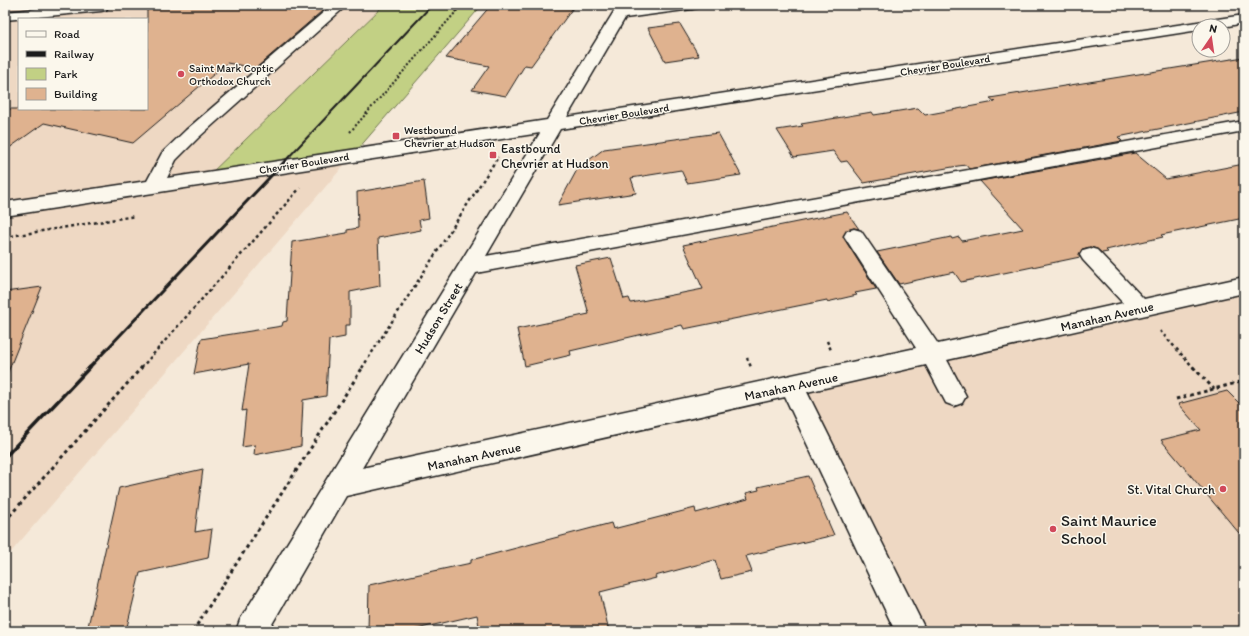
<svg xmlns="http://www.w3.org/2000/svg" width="1249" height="636" viewBox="0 0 1249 636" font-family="Itim,sans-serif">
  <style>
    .built { fill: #eed8c3; fill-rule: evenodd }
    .green { fill: #c2d084; stroke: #6f7650 }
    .building { fill: #dfb28f; stroke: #1c1c1c }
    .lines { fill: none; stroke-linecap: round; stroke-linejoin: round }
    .minor-casing { stroke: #1c1c1c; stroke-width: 3 }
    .path-far2 { stroke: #1c1c1c; stroke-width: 2; stroke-dasharray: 2 2; stroke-linecap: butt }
    .path-far1 { stroke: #1c1c1c; stroke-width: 2.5; stroke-dasharray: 3 3; stroke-linecap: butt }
    .path { stroke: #1c1c1c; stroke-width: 3; stroke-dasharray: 3.5 3.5; stroke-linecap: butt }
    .minor { fill: #fbf7ec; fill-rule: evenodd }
    .rail-far2 { stroke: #1c1c1c; stroke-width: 2 }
    .rail-far1 { stroke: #1c1c1c; stroke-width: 3 }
    .rail { stroke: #1c1c1c; stroke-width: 3.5 }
    .poi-dot { fill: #d1495b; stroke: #fbf7ec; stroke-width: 1.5 }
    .labels { text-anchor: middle; stroke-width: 3; stroke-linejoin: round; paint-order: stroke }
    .far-street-label { font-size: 11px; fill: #1c1c1c; stroke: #fbf7ec }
    .far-poi-label { font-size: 11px; fill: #1c1c1c; stroke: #fbf7ec; text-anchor: start }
    .poi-label { font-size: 13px; fill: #1c1c1c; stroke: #fbf7ec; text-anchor: start }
    .street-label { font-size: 13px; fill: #1c1c1c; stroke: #fbf7ec }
    .near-poi-label { font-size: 16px; fill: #1c1c1c; stroke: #fbf7ec; text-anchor: start }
  </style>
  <rect width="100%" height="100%" fill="#f5e9d9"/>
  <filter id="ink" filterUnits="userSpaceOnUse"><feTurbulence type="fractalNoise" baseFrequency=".025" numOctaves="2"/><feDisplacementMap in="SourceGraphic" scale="8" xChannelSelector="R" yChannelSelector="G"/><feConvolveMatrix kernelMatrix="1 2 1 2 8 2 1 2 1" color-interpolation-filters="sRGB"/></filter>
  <g filter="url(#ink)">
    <!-- built -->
    <path class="built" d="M5,5H384L207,178L352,156L5,559ZM19,19H147V109H19Z
      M1244,285V631H911L792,386Z"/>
    <!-- green -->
    <path class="green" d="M384,5H482L352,156L206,178Z"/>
    <!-- building -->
    <path class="building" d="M147,5H329L256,68L227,63L133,143L44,123L5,151V109H147Z
      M491,5H575L531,66L525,65L506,96L472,90L489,66L446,58Z
      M680,24L699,56L665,61L648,28Z
      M1244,57V112L1118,137L1122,141L969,169L966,165L958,166L864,183L847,161L841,162L833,151L794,157L777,130L803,126L801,124L872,112L874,115L918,108L925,115L995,102L990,98Z
      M718,133L741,175L687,183L681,170L631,178L636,193L558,205L578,168L604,149Z
      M1135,153L1166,179L1244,164V218L1161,235L1163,237L1106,250L1108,252L1102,253L1097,249L1090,247L1082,249L1079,254L1080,257L961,282L954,272L899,284L877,252L951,237L952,239L959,237L962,241L1023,229L980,181Z
      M424,181L429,218L419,220L421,230L378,238L380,286L350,292V325H345V337L329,340L326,396L303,400L301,446L254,455L255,445L242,447L246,410L242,411L249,364L194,374L201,339L282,326L283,322L287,321L292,242L347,233V230L358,228L357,192Z
      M847,212L859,229L854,228L847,230L843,237L876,289L855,293L857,295L827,302V300L684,329L682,325L570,351L571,355L525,366L517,329L589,314L575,265L611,258L624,299L629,298L631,303L703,289L683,245Z
      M42,287L6,377H5V292Z
      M1227,391L1244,408V539L1161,440L1201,430L1178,404Z
      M203,469L195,532L212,529L208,558L140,573L126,631H87L119,488Z
      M808,476L834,535L746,556L752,572L721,579L715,560L655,576L656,578L600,592L609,631H480L477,615L408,631H368L369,585L471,563V560L611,523L613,529L695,508L696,513L748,499L746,493L759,490L758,487Z"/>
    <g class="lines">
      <!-- minor casing -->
      <g class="minor-casing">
        <path id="minor" d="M77,5H107L108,7L106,10L101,11L5,20V12Z
          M332,5H347L198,138L176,160L167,178L547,120L618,5H632L630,8L658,5H699L697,8L692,9L625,18L567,117L1244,15V23L1223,27L1199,26V30L560,129L486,256L1244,121V131L476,273L362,468L916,348L844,236L847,231L854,229L861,231L938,344L1123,303L1083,260L1080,255L1083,250L1090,248L1097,250L1144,299L1244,277V293L947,360L966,396L962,403L954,406L946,403L926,365L807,392L926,631H895L785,397L346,496L268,631H236L240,620L540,133L5,216V202L147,181L162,153L186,130Z"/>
      </g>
      <!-- path-far2 -->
      <path class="path-far2" d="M350,132L462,5
        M496,161L498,157"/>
      <!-- path-far1 -->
      <path class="path-far1" d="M5,237L135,216
        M1160,331L1194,368
        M827,341L831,350
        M747,358L751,367
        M141,368L300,188
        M362,368L496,160"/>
      <!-- path -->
      <path class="path" d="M1193,367L1214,389
        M1176,399L1244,381
        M5,521L142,367
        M193,631L363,367"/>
      <!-- minor -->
      <use href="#minor" class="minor"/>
      <!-- rail-far2 -->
      <path class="rail-far2" d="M285,161L432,5"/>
      <!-- rail-far1 -->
      <path class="rail-far1" d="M89,368L286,160"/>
      <!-- rail -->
      <path class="rail" d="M5,457L90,367"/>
    </g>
  </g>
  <!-- markers -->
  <g class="poi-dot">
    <circle cx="181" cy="74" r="4"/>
    <rect x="392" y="132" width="8" height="8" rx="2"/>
    <rect x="489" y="151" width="8" height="8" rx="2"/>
    <circle cx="1223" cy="489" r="4"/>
    <circle cx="1053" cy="529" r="4"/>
  </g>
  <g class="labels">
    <!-- far-street labels -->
    <g class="far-street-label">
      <text transform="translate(945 65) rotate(-9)" y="4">Chevrier Boulevard</text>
      <text transform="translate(624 114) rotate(-9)" y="4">Chevrier Boulevard</text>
      <text transform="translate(304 163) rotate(-9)" y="4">Chevrier Boulevard</text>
    </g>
    <!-- far-poi labels -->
    <g class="far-poi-label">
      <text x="189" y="72">Saint Mark Coptic<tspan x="189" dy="13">Orthodox Church</tspan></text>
      <text x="404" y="134">Westbound<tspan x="404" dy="13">Chevrier at Hudson</tspan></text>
    </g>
    <!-- poi labels -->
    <g class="poi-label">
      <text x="501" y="153">Eastbound<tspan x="501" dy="15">Chevrier at Hudson</tspan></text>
      <text x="1215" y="494" text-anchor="end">St. Vital Church</text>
    </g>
    <!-- street labels -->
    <g class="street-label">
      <text transform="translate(1107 316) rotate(-13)" y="5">Manahan Avenue</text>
      <text transform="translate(438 318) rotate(-59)" y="5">Hudson Street</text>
      <text transform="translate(791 386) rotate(-12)" y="5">Manahan Avenue</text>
      <text transform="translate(474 456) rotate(-12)" y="5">Manahan Avenue</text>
    </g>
    <!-- near-poi labels -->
    <g class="near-poi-label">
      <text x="1061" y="526">Saint Maurice<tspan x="1061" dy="18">School</tspan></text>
    </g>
  </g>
  <!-- margin -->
  <rect width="1249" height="636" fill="none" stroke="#fbf7ec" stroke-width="20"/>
  <rect x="10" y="10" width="1229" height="616" fill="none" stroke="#1c1c1c" stroke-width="1.5" filter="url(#ink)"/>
  <!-- legend -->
  <rect x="18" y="18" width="130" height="92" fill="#fbf7ec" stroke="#a29f99"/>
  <rect x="26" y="31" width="20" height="6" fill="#fbf7ec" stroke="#a29f99"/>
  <text x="54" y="38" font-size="12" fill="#1c1c1c">Road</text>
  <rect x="26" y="51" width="20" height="6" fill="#1c1c1c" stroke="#a29f99"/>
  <text x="54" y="58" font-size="12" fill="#1c1c1c">Railway</text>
  <rect x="26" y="68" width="20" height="12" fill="#c2d084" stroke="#a29f99"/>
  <text x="54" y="78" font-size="12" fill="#1c1c1c">Park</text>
  <rect x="26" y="88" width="20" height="12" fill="#dfb28f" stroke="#a29f99"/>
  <text x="54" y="98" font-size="12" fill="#1c1c1c">Building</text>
  <!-- north arrow -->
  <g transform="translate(1211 38) rotate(13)"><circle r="19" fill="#fbf7ec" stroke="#a29f99"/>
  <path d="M0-3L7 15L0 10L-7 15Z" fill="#d1495b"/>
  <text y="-6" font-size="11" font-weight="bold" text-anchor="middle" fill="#1c1c1c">N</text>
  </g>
</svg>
